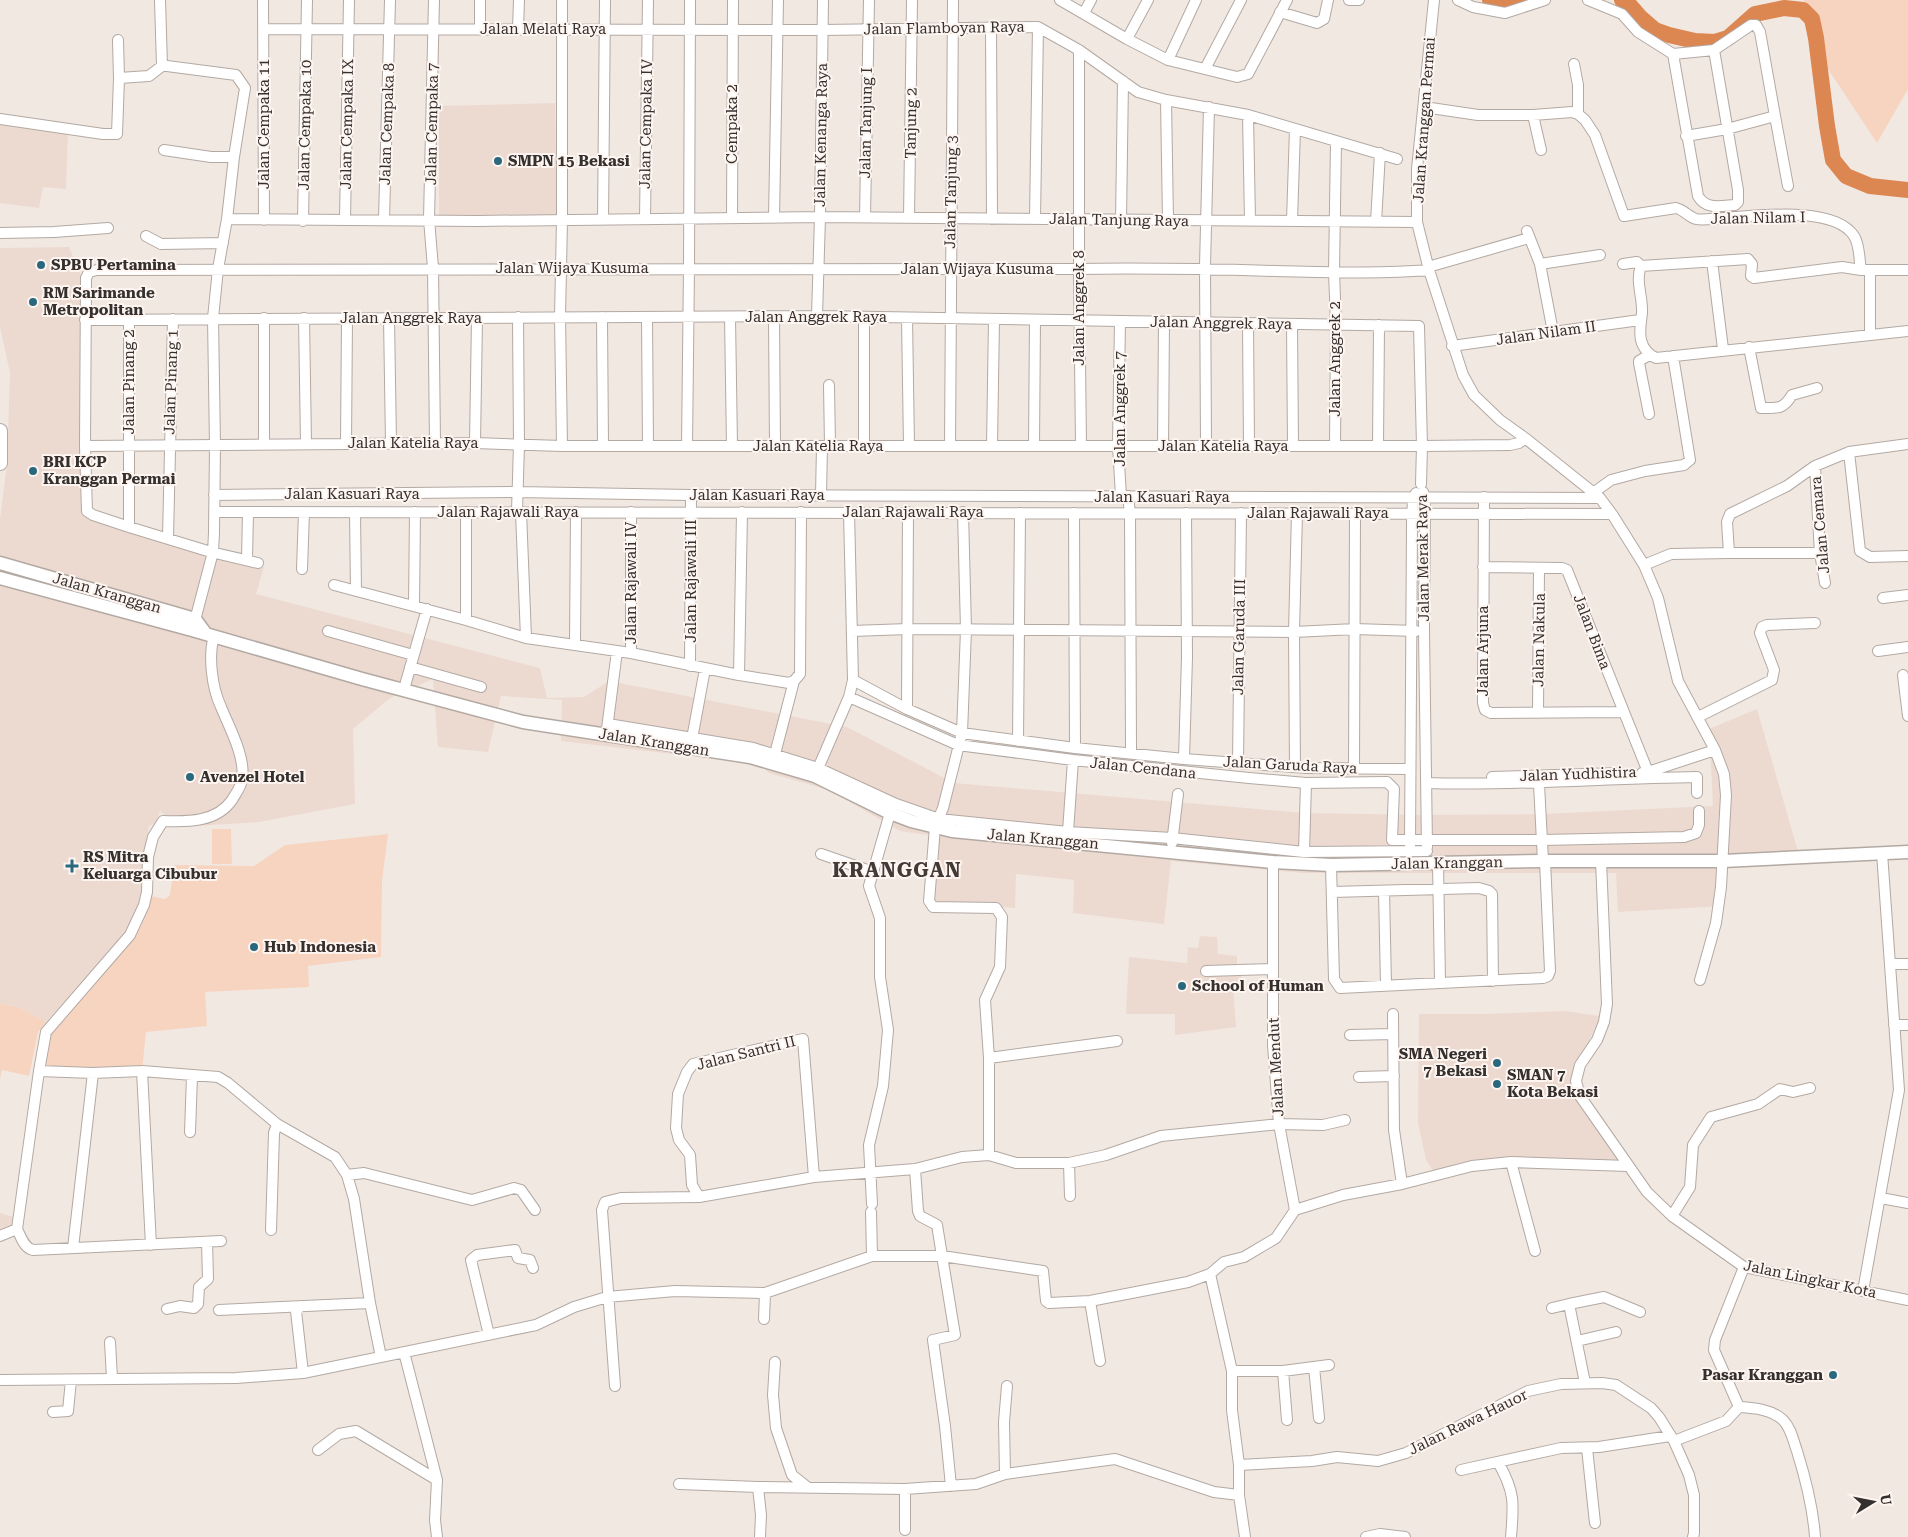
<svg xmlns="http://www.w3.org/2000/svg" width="1908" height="1537" viewBox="0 0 1908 1537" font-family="'Roboto Serif',serif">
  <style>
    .built { fill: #ecdad0 }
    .green { fill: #f7d4c0 }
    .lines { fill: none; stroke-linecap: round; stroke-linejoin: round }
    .river { stroke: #dc8651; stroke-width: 16 }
    .minor-casing { stroke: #b3a9a3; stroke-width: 12 }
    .major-casing { stroke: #b3a9a3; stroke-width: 15 }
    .highway-casing { stroke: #b3a9a3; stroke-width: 16 }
    .minor { stroke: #fff; stroke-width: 10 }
    .major { stroke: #fff; stroke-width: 12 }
    .highway { stroke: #fff; stroke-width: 14 }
    .poi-dot { fill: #2a687e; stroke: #fef5f1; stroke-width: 2 }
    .labels { text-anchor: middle; stroke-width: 4; stroke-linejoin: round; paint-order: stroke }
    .street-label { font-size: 15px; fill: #34302e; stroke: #fef5f1 }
    .poi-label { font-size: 15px; font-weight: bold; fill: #34302e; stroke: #fef5f1; text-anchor: start }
    .district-label { font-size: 20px; font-weight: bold; letter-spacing: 1px; fill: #433a36; stroke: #fef5f1 }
  </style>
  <rect width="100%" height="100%" fill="#f2e8e2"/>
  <!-- built -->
  <path class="built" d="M555,103L557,215H439V106Z
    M0,120L68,130L66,189L43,187L39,208L0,203Z
    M69,247L84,282V516L264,567L256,594L540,668L547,698L584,697L609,681L847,727L954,783L1305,813L1424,815L1542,814L1713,806L1709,729L1757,709L1799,855L1719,857L1723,906L1618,912L1616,873H1303L1171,861L1164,924L1073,913L1074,880L1016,874L1015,908L929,901L935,836L900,831L829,790L769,773L759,764L561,741L562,700L501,696L488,752L438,747L433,679L390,698L353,729L355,804L259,822L179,827L160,811L156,823L149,826L144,859L145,873L137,912L123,935L100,963L46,1022L20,1008L0,1003V519L7,464L10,373L0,327V248Z
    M1200,936L1217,937L1218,954L1237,956V965L1242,966L1241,986H1233L1236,1027L1175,1035V1014H1126L1129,957L1187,963L1188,947L1198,948Z
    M1565,1011L1600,1016L1585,1050L1576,1094L1621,1160L1615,1162L1500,1158L1458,1163L1434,1172L1426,1160L1418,1123L1419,1014H1486Z
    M0,1213L13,1217L11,1234L0,1239Z"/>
  <!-- green -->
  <path class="green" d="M1803,0H1908V89L1877,143L1826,66L1817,14Z
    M212,829H231L232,864H212Z
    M388,834L382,881L381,957L308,966L309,987L205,992L207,1026L146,1032L142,1071L43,1067L49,1038L54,1028L135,938L144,920L150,896L165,899L170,895L174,865L254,866L285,845Z
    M0,1003L20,1008L46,1022L38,1032L29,1076L2,1070L0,1079Z"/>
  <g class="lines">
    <!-- river -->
    <path class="river" d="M1490,0C1502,7 1511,4 1524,0
      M1622,0L1627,2L1640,17L1655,30L1669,35L1695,41L1715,42L1728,38L1755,14L1784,8L1803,10L1812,19L1816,38L1827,126L1833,160L1846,176L1870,186L1908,190"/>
    <!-- minor casing -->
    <g class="minor-casing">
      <path id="minor" d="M160,0L162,66
        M263,0L264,220
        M434,0L429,219L433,268L435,443
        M480,0V29
        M1060,0L1127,39L1168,60L1237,77L1248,74L1287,0
        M1349,0H1359
        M1434,0L1417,169V222L1429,270L1463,375L1474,395L1500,420L1525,438L1600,498L1612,514L1644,565L1658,598L1678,681L1715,750L1724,774L1726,795L1721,887L1716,923L1700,980
        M1458,0L1473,7L1505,13L1545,0
        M1588,0L1622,14L1638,32L1673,54L1698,196C1706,210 1720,206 1735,205L1738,202V190L1714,50L1673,54
        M1280,12L1317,23L1324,19L1328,0
        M1084,13L1091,0
        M991,27L992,219
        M263,29L823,30L1038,27L1079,50L1138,92L1166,100L1248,115L1397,159
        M518,29L519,0
        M1127,39L1148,0
        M1079,50V269L1081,446
        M1168,60L1196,0
        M1574,64L1578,85V114
        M1205,69L1241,0
        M119,78L149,76L162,66H167L236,75L245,88L234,157L227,219
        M1166,100L1168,220
        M1424,107L1478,115H1533L1572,112L1578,114L1585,120L1595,135L1624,216L1676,208C1684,210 1689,217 1696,219C1704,221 1715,218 1723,218C1755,216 1834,205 1854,236C1860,245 1859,260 1861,270
        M1248,115L1250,221
        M1533,115L1541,150
        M1775,116L1788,186
        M0,119L103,134H117L119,78L118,40
        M1686,136L1727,129L1775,116L1760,32L1756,25H1751L1714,50
        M164,150L211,157H234
        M865,217L869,0
        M732,218L733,0
        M774,218L778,0
        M909,218L912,0
        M345,219L349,0
        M384,219L390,0
        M645,219L648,0
        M1035,219L1038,27
        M603,220L605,0
        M1121,220L1123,81
        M303,221L307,0
        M1292,221L1295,129
        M1376,222L1380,153
        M1527,231L1540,264L1553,332
        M0,233L54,232L108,228
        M146,236L161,244L223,243
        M1712,261L1723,349
        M1540,264L1600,255
        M1623,264L1637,262L1641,266
        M1428,267L1529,238
        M1870,270V335
        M1908,270H1861L1842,267L1754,278L1751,276L1752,264L1748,259L1641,266C1635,281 1643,297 1642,313C1641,322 1639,331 1641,340C1643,348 1649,355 1656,358L1908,331
        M817,316L820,217L823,0
        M602,317L603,446
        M647,317L648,446
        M730,317L732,446
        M774,317L775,446
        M264,318V444
        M304,318L306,444
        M389,318L391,443
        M907,318L909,446
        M129,319V527
        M85,320L817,316L1419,326L1422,446L1421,484
        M1120,321L1118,446L1121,496
        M1248,323L1249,446
        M1292,324L1293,446
        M1452,346L1640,320
        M1749,347L1761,408C1777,408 1783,410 1792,395L1817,388
        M829,385L830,446
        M1649,414L1639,363V361L1649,355
        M475,443L477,318
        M346,444L347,318
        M85,446L475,443L562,446H1422L1510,445L1519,443L1525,438
        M562,446L560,317L562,220V0
        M687,446L689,268L690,0
        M864,446V317
        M950,446L953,0
        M992,446L994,319
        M1034,446L1035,320
        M1163,446L1164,322
        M1206,446L1205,266L1209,107
        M1335,446L1336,325L1334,272L1336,142
        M1378,446L1379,325
        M1849,452L1860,551L1870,557L1908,556
        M1815,466L1820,553L1825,583
        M1423,492L1425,497L1424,631L1427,847
        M1593,493L1611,480L1645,471L1684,465L1690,460L1673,356
        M214,495L517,492L691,495L1600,498
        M821,495L822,446
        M1128,496L1130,513L1131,753
        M1484,497L1483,703L1485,710L1491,713L1623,712
        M214,512L1612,514
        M355,512L356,591
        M466,512V620
        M517,512L519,444L518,317
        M521,512L526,638
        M631,512V653
        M963,512L966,630L962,733L943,808L935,827L929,901L933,907L996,908L1002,917L1000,967L985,1000L989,1058V1155
        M1074,513L1075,748
        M168,538L173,319
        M1729,553H1820
        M247,560L248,512
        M258,563L211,552L129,527L93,515L87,511L85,446L86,278L89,272L97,270C422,268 748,270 1074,269C1141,268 1208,269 1275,271C1326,272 1378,274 1429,270
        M1644,565L1671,554L1729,553L1727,522L1730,514L1787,486L1815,466L1849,452L1908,444
        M1483,567L1562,568L1567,570L1648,772
        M302,569L304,512
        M334,585L466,620L526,638L631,653L739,675L789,683L794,681L800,674L801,512
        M1883,598L1908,595
        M414,606L415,512
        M194,624L213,552L214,533L215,446L213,318L218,269L227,219L477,221L820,217L1417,222
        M328,631L413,655
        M852,631L908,629L1294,632L1355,629L1416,631
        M214,636C208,656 212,688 221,707C229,727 246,757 242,780C241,787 236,793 232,800C217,822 188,822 163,821L153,837L148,857L147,892L144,905L130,935L46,1032L39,1071L17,1229C21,1237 24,1248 33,1250L221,1241
        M575,644L576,512
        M1878,651L1908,647
        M690,666L691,495
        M410,667L481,687
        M739,675L742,512
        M1903,675L1908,716
        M853,680L907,709L962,733L1075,748L1184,759L1307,768L1410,769
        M404,689L427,609
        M849,697L958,745L1073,760L1249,778L1306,783L1387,782L1394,789L1392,840H1542L1684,837L1696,833L1699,825V811
        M907,709L908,512
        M1538,713L1539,568
        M1698,717L1772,680L1774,670L1760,633L1762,627L1767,625L1815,623
        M608,724L753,748L818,768L896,804L939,819L1068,832L1172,838L1304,852L1427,851
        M607,729L617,651
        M1018,741L1020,513
        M691,744L705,669
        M775,754L794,681
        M1184,759L1187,657L1186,513
        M1238,762L1241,513
        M1295,767L1294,632L1297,513
        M1354,769L1355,513
        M816,773L849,697L853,680L849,512
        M1642,773L1648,772L1715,750
        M1492,777L1620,773
        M1427,783C1517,786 1607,778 1697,777V793
        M1539,784L1543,861
        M1068,832L1073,760
        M1172,843L1178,794
        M1410,845L1412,523L1413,498L1416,493
        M1304,852L1306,783
        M821,854L873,872
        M1601,861L1607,1004L1604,1022L1597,1040L1580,1065L1576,1081L1580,1096L1647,1192L1672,1216L1744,1267L1908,1300
        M1273,862V1045L1279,1124L1295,1210
        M1438,862L1440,982
        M1331,865L1334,979L1340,988L1543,978L1548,976L1550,971L1545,861
        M1384,891L1386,985
        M1332,892L1479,888L1489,891L1492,894L1493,981
        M1890,964H1908
        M1206,971L1272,969
        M1393,1014L1394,1130L1402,1184
        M1894,1025H1908
        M1350,1035L1393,1034
        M989,1058L1117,1041
        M39,1071L93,1073L142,1071L218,1077L228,1083L277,1124L335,1157L347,1175L354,1199L370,1303L381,1357
        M142,1071L151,1245
        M1359,1077L1394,1076
        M190,1132L192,1076
        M1511,1162L1535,1251
        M1069,1163L1070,1196
        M915,1169L918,1211L920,1216L937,1225L955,1335L933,1340L945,1426L951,1486
        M347,1175L364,1173L472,1200L514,1188L521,1190L535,1210
        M699,1197L692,1185L690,1155L679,1140L676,1128L678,1094L687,1072L693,1064L803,1039L814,1177
        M1881,1198L1908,1203
        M872,1204L869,1145L883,1086L888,1030L880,977V918L869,886L890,813
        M871,1212L872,1256
        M1672,1216L1690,1187L1693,1145L1711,1117L1758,1104L1780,1089L1793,1092L1810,1088
        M271,1230L274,1133L277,1124
        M0,1236L17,1229
        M73,1248L93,1073
        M1210,1274L1232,1371V1410L1239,1465V1495L1245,1537
        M1863,1291L1899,1090L1882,853
        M1090,1301L1100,1361
        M301,1306L296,1311L303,1373
        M1552,1308L1569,1304
        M167,1309L180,1306L194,1308L198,1304L199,1287L208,1279L207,1242
        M219,1310L370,1303
        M764,1319L765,1293
        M489,1335L471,1260L477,1255L515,1250L518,1258L530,1260L533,1268
        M1577,1341L1616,1332
        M110,1342L112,1378
        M404,1352L437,1480L435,1520L437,1537
        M775,1362L773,1395L776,1428L792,1475L807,1487
        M1314,1367L1319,1418
        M1232,1371H1283L1329,1365
        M1283,1371L1287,1420
        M0,1380L236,1378L303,1373L536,1325L574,1307L607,1297L675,1291L765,1293L872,1256H942L1043,1271L1046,1301L1049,1303L1090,1301L1188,1282L1210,1274L1224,1262L1244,1257L1276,1238L1295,1210L1343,1195L1402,1184L1472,1166L1511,1162L1628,1166
        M1585,1383L1569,1304L1604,1297L1640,1312
        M615,1386L602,1210L605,1202L621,1198L699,1197L814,1177L915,1169L962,1157L989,1155L1016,1163H1069L1106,1155L1161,1136L1279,1124L1323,1125L1345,1120
        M1739,1407L1714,1350L1715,1340L1744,1267
        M53,1412L68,1411L71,1380
        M1587,1448L1595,1523
        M318,1450L339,1434L356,1431L437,1480
        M1498,1462C1515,1492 1514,1503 1511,1537
        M1239,1465L1312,1461L1337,1457L1378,1461L1406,1453L1528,1391L1561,1384L1602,1383L1616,1385L1651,1408L1659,1417L1674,1441
        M1461,1470L1561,1448L1599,1447L1670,1436
        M1005,1474L1004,1422L1007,1386
        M679,1484L758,1487L905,1489L976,1484L1005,1474L1115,1459L1214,1492L1239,1495
        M758,1487L761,1515L760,1537
        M905,1530V1489
        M1366,1537L1380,1534L1405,1537
        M1693,1537L1694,1533V1495L1689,1475L1674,1441L1726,1421L1739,1407C1754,1408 1771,1409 1783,1420C1791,1428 1793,1440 1797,1451C1806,1480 1813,1507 1815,1537"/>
    </g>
    <!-- major casing -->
    <g class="major-casing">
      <path id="major" d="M0,563L195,619L206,634
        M0,578L192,630L362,679L523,722L750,757L815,776L890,813L911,821L952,831L1273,862L1331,865L1543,861H1723L1908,852"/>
    </g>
    <!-- highway casing -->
    <g class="highway-casing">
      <path id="highway" d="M0,431V463"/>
    </g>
    <!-- minor -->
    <use href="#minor" class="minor"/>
    <!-- major -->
    <use href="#major" class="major"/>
    <!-- highway -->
    <use href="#highway" class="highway"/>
  </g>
  <!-- markers -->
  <g class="poi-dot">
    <circle cx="498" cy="161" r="5"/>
    <circle cx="41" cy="265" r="5"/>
    <circle cx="33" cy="302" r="5"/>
    <circle cx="33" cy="471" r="5"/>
    <circle cx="190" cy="777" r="5"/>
    <path d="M69.5 858.5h5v5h5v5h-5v5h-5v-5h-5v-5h5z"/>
    <circle cx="254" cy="947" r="5"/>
    <circle cx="1182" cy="986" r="5"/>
    <circle cx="1497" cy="1063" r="5"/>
    <circle cx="1497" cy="1084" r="5"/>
    <circle cx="1833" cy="1375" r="5"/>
  </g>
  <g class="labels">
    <!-- street labels -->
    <g class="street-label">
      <text transform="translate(944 28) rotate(-1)" y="5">Jalan Flamboyan Raya</text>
      <text x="543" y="34">Jalan Melati Raya</text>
      <text transform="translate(1424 120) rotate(-86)" y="5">Jalan Kranggan Permai</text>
      <text transform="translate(866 123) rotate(-89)" y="5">Jalan Tanjung I</text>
      <text transform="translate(911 123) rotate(-89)" y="5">Tanjung 2</text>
      <text transform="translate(264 124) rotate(-90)" y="5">Jalan Cempaka 11</text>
      <text transform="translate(347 124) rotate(-89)" y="5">Jalan Cempaka IX</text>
      <text transform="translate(387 124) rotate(-88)" y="5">Jalan Cempaka 8</text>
      <text transform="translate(432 124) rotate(-89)" y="5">Jalan Cempaka 7</text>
      <text transform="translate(646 124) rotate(-89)" y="5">Jalan Cempaka IV</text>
      <text transform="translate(732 124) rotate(-90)" y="5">Cempaka 2</text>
      <text transform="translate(305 125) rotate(-89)" y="5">Jalan Cempaka 10</text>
      <text transform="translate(821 135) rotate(-89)" y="5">Jalan Kenanga Raya</text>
      <text transform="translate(951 192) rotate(-89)" y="5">Jalan Tanjung 3</text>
      <text transform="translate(1758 218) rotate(-1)" y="5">Jalan Nilam I</text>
      <text transform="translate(1119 220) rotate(1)" y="5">Jalan Tanjung Raya</text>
      <text x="572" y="273">Jalan Wijaya Kusuma</text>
      <text x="977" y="274">Jalan Wijaya Kusuma</text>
      <text transform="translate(1079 308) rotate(-90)" y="5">Jalan Anggrek 8</text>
      <text x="816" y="322">Jalan Anggrek Raya</text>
      <text x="411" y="323">Jalan Anggrek Raya</text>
      <text transform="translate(1221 323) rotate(1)" y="5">Jalan Anggrek Raya</text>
      <text transform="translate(1546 333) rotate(-8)" y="5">Jalan Nilam II</text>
      <text transform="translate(1335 359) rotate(-90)" y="5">Jalan Anggrek 2</text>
      <text transform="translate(129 382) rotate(-90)" y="5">Jalan Pinang 2</text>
      <text transform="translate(171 382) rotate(-88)" y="5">Jalan Pinang 1</text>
      <text transform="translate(1120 409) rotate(-90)" y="5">Jalan Anggrek 7</text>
      <text x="413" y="448">Jalan Katelia Raya</text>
      <text x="818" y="451">Jalan Katelia Raya</text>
      <text x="1223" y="451">Jalan Katelia Raya</text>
      <text x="352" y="499">Jalan Kasuari Raya</text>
      <text x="757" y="500">Jalan Kasuari Raya</text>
      <text x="1162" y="502">Jalan Kasuari Raya</text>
      <text x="508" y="517">Jalan Rajawali Raya</text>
      <text x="913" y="517">Jalan Rajawali Raya</text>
      <text x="1318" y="518">Jalan Rajawali Raya</text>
      <text transform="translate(1820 525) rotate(-95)" y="5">Jalan Cemara</text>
      <text transform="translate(1423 558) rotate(-91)" y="5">Jalan Merak Raya</text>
      <text transform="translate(691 581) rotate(-90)" y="5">Jalan Rajawali III</text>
      <text transform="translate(631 583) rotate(-90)" y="5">Jalan Rajawali IV</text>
      <text transform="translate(107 593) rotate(16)" y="5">Jalan Kranggan</text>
      <text transform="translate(1592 632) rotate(69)" y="5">Jalan Bima</text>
      <text transform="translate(1239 637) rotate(-89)" y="5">Jalan Garuda III</text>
      <text transform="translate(1539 640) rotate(-89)" y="5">Jalan Nakula</text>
      <text transform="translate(1483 651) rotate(-90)" y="5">Jalan Arjuna</text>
      <text transform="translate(654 742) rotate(9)" y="5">Jalan Kranggan</text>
      <text transform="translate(1290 765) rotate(3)" y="5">Jalan Garuda Raya</text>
      <text transform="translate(1143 768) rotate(6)" y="5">Jalan Cendana</text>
      <text transform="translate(1578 774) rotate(-2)" y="5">Jalan Yudhistira</text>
      <text transform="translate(1043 839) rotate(5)" y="5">Jalan Kranggan</text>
      <text transform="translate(1447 863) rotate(-1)" y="5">Jalan Kranggan</text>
      <text transform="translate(746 1053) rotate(-14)" y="5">Jalan Santri II</text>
      <text transform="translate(1276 1067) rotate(-93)" y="5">Jalan Mendut</text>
      <text transform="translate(1810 1279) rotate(12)" y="5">Jalan Lingkar Kota</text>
      <text transform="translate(1468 1422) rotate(-26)" y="5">Jalan Rawa Hauor</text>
    </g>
    <!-- poi labels -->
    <g class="poi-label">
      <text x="508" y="166">SMPN 15 Bekasi</text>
      <text x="51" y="270">SPBU Pertamina</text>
      <text x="43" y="298">RM Sarimande<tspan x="43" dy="17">Metropolitan</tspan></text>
      <text x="43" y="467">BRI KCP<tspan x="43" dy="17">Kranggan Permai</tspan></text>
      <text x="200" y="782">Avenzel Hotel</text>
      <text x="83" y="862">RS Mitra<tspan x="83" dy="17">Keluarga Cibubur</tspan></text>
      <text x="264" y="952">Hub Indonesia</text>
      <text x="1192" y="991">School of Human</text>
      <text x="1487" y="1059" text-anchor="end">SMA Negeri<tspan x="1487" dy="17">7 Bekasi</tspan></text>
      <text x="1507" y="1080">SMAN 7<tspan x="1507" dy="17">Kota Bekasi</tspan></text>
      <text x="1823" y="1380" text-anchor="end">Pasar Kranggan</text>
    </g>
    <!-- district labels -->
    <g class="district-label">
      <text x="897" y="877">KRANGGAN</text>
    </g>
  </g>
  <!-- north arrow -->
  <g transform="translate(1873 1502) rotate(80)" stroke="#fef5f1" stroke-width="4" paint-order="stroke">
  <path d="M0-4L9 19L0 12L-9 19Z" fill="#34302e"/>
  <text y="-8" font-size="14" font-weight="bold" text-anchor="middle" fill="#34302e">U</text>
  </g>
</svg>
